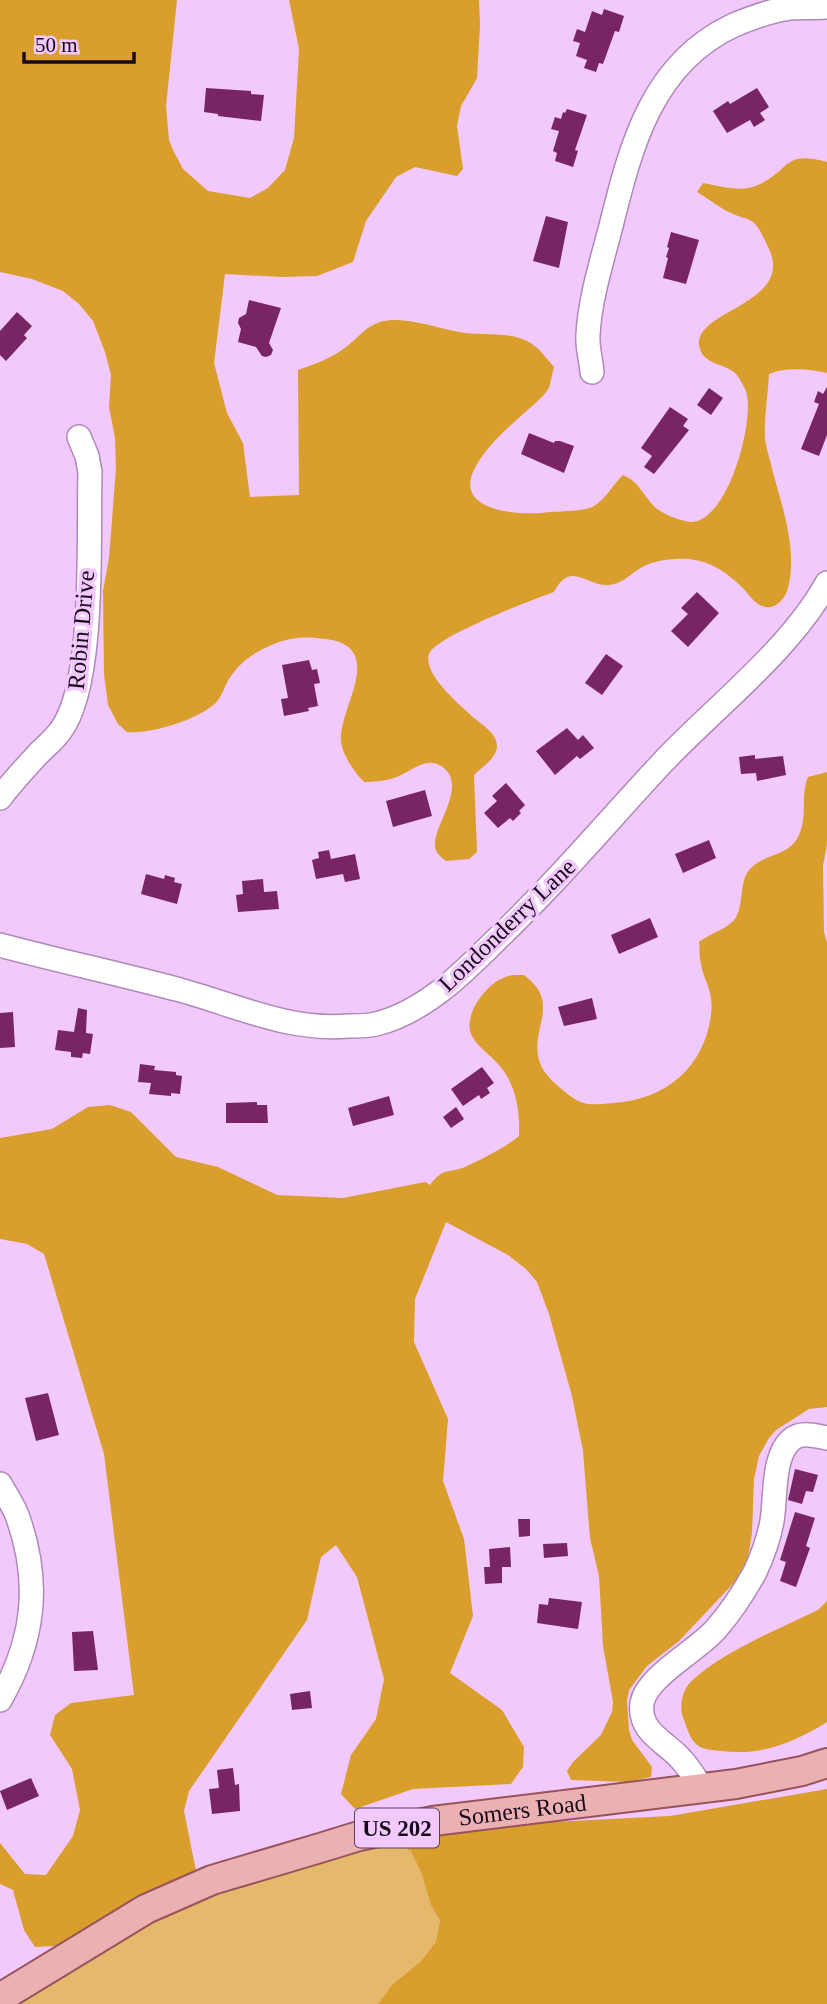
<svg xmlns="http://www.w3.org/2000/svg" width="827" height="2004" viewBox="0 0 827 2004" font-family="'Times New Roman',serif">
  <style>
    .green { fill: #e5b86c }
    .forest { fill: #d99e2c }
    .building { fill: #792465 }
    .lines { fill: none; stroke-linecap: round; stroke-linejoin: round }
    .minor-casing { stroke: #af89b9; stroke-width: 26 }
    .major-casing { stroke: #98535b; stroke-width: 32 }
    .minor { stroke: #fff; stroke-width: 23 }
    .major { stroke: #ebb0b2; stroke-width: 28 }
    .labels { text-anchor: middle; stroke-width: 7; stroke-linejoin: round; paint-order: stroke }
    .shield { fill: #f1c9fc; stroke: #58435e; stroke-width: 2 }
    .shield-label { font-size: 23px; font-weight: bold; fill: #17091b }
    .street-label { font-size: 24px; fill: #17091b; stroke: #f1c9fc }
  </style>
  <rect width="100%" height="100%" fill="#f1c9fc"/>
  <!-- green -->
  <path class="green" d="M401,1846L412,1851L421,1872L431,1905L440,1921L437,1942L421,1961L392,1985L378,2004H14L134,1927L247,1881L348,1847Z"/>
  <!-- forest -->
  <path class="forest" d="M0,0H177L166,106L169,140L173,150L183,169L208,191L250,198L268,188L285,170L294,138L299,49L289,0H479L480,26L477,78L461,106L457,126L463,169L457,176L415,167L396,177L366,221L353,262L317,276L282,277L225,274L214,363L227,413L243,443L250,497L299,495L298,370C315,364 332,358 346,347C357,339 366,326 380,322C404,315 435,328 459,332C481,336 506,331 527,341C538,346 546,358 554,367L549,388L543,396C521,417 491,439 476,466C451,510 514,515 541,513C553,511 585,512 594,506C607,498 613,484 623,475C640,482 643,496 656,508C663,514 676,519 685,521C725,533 756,421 746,391C744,387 739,376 735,373C724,363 702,365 699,345C695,310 794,304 769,249C765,241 760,228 753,222C748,218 739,217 733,214C721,209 709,199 697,192L703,183C720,186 742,193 758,185C791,170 783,150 827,162V373C808,369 787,367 769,374C768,395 764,417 765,438C766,448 770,459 772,469C782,506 798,550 788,588C785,598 777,609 766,607C755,606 749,594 742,587C726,572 709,560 687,559C671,558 649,561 636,571C628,577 620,584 609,585C585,586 571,560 554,592C534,599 434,637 429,654C422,674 461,706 474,718C483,725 497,734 497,746C497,758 482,767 474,775L477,852L469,859L446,861C440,856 434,852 435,843C436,823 464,789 446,770C430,753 413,770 397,777C386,781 375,782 364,782C354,772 342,754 341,741C338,709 388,647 326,639C305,636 289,637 269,646C253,653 239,663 229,679C224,687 221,700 212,706C193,721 151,734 127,732L118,724L108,705L104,674L103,591L109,558L116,468L115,438L109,407L111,375L105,352L93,321L79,304L63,291L32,279L0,272Z
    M827,772V844L823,866L824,932L827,943V1407L809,1409L776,1430L769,1438L759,1456L754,1479L752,1533L746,1570L679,1641L647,1666L629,1690L627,1701L629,1730L632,1740L652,1767L651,1777L628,1782L571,1780L567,1771L573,1762L601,1735L612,1712L613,1702L603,1646L599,1576L590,1538L583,1451L572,1396L549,1314L537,1282L526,1269L508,1255L446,1222L415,1299L414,1342L448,1419L443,1481L464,1539L473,1616L450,1673L502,1710L524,1747L523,1767L511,1784L413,1789L355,1809L341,1794L351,1755L376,1719L384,1679L357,1577L336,1545L321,1557L307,1620L189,1791L184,1811L196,1871L55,1946L35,1947L24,1930L13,1890L0,1884V1843L25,1874L46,1875L73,1836L80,1810L72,1769L50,1735L55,1715L71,1703L134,1695L104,1454L44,1254L27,1244L0,1239V1138L52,1129L88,1107L110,1105L131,1112L176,1157L218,1167L277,1195L343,1198L425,1182L430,1185C445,1165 450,1175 469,1165C484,1158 506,1147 519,1136C520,1111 516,1083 498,1064C489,1053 474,1045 470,1031C466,1012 486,985 503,978C510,974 517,975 524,975C563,1004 528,1029 540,1063C544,1074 555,1084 564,1091C583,1107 590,1105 613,1103C665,1100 704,1068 711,1015C714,990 705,985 701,964C699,957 700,949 699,942C710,933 726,930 735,919C745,904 738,880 751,868C765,853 789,857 799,835C808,815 800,796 808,777Z
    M827,1601V1722C793,1743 762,1756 721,1751C713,1750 702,1750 696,1744C690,1739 687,1728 684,1720C679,1710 681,1694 688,1685C715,1655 781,1628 818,1610Z
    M827,1789V2004H378L392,1985L421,1961L436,1942L440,1921L431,1905L421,1872L411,1851L401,1846L348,1847L494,1825L670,1816Z"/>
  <!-- building -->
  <path class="building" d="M604,9L624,16L619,32L615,31L603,64L599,63L596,72L584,68L587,60L576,56L580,43L573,41L577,29L585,32L592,11L602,15Z
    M206,88L251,91V94L264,95L261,121L218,116V114L204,112Z
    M757,88L769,107L760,113L765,120L754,127L750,120L727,133L713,111L728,101L730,104Z
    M567,109L587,115L575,150L578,151L573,167L555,161L557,153L553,151L559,131L551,129L555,117L561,119L563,112L565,113Z
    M546,216L568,222L559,268L533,261Z
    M671,232L699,240L686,284L663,278L668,258L666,257L669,248L667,247Z
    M249,300L281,308L269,343L273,350L271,355L266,357L262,356L256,347L238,342L241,329L238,323L239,318L246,314Z
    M17,312L32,326L24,335L27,338L6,361L0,355V331Z
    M827,387V435L819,456L801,449L819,404L814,402L818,391L823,394Z
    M709,388L723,398L711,415L697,405Z
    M670,407L688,419L683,426L689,430L654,474L644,467L652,456L641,448Z
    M529,433L554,443L555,441H560L574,446L564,473L521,454Z
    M697,592L719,613L688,647L671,631L688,614L681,608Z
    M606,654L623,666L602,695L585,683Z
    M309,660L312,670L317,669L320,683L314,684L318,706L308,708L309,711L284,716L281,699L288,698L282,665Z
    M567,728L578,740L583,735L594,748L580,759L577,756L555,775L536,751Z
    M755,755V759L783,756L786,775L757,781L756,773L741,774L739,757Z
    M506,783L525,805L519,811L521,813L513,821L510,818L498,828L484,813L497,801L492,796Z
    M425,790L432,816L393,827L386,801Z
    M709,840L716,858L683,873L675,854Z
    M329,850L331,859L355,854L360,879L345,882L343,874L316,879L312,860L319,858L318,852Z
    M146,874L164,879L165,875L175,878L174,882L182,884L177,904L141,894Z
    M263,879L264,892L277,891L279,909L238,912L236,895L243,894L242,881Z
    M650,918L658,937L619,954L611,935Z
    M592,998L597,1019L564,1026L558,1007Z
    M78,1008L87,1010L86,1033L93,1034L90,1054L83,1053L82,1058L71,1057V1052L55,1050L58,1030L74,1032Z
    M13,1012L15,1047L0,1048V1013Z
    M140,1064L155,1066L154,1070L176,1072V1075L182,1076L180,1094L171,1093V1096L149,1094L151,1083L138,1082Z
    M482,1067L494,1083L487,1088L490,1093L481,1099L479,1095L463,1106L451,1089Z
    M389,1096L394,1115L353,1126L348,1108Z
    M257,1102V1105H267L268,1123H226V1103Z
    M456,1107L464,1119L451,1128L443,1117Z
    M48,1393L59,1435L36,1441L25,1398Z
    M795,1469L818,1475L813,1492L806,1491L802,1504L788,1500Z
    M795,1512L815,1518L806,1546L810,1548L796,1587L780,1581L786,1562L780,1560Z
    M518,1519H530V1536L519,1537Z
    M567,1543L568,1556L544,1558L543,1544Z
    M510,1547L511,1567H502V1583L485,1584L484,1567H490L489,1549Z
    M549,1598L582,1602L578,1629L537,1623L539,1604L548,1605Z
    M93,1631L98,1670L74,1671L72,1632Z
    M310,1691L312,1708L292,1710L290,1694Z
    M233,1768L235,1785L239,1784L240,1811L212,1814L209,1789L219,1788L217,1770Z
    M31,1778L39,1796L7,1810L0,1791Z"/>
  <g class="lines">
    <!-- minor casing -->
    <g class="minor-casing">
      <path id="minor" d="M592,372C591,360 587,347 588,335C590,298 602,261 611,226C631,145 652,63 734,25C751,18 771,10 790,8C802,7 815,8 827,7
        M0,798C12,782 25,768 39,753C46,746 55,739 61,730C96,683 88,533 90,472L87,456L79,437
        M0,945C60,961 120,974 180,990C238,1006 288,1031 349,1026C358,1026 368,1026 376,1024C424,1012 462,974 496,940C555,884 607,822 663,762C716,706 789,651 827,583
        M0,1484C6,1495 14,1506 18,1518C41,1583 34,1641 0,1700
        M701,1787C694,1776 688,1766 679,1757C664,1741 638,1731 642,1703C647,1676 697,1651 716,1629C731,1612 744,1592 755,1572C762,1557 769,1538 772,1521C776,1499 772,1456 791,1440C801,1431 815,1436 827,1438"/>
    </g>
    <!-- major casing -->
    <g class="major-casing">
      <g id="major">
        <path id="s1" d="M0,1998L146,1909L212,1880L320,1848L359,1836L433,1821L736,1784L802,1771L827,1763"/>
      </g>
    </g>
    <!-- minor -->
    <use href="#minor" class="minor"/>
    <!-- major -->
    <use href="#major" class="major"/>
  </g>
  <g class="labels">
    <!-- shield labels -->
    <rect class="shield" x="355" y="1808.5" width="84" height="39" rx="5"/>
    <g class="shield-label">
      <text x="397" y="1836">US 202</text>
    </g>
    <!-- street labels -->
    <g class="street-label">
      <text transform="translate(81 630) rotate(-85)" y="8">Robin Drive</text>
      <text transform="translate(507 925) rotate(-44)" y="8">Londonderry Lane</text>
      <text dy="8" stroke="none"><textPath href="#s1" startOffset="562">Somers Road</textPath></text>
    </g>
  </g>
  <!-- scale -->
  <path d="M24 52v10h110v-10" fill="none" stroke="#17091b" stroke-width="3.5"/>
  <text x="35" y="52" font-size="21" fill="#17091b" stroke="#f1c9fc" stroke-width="5" paint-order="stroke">50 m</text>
</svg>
